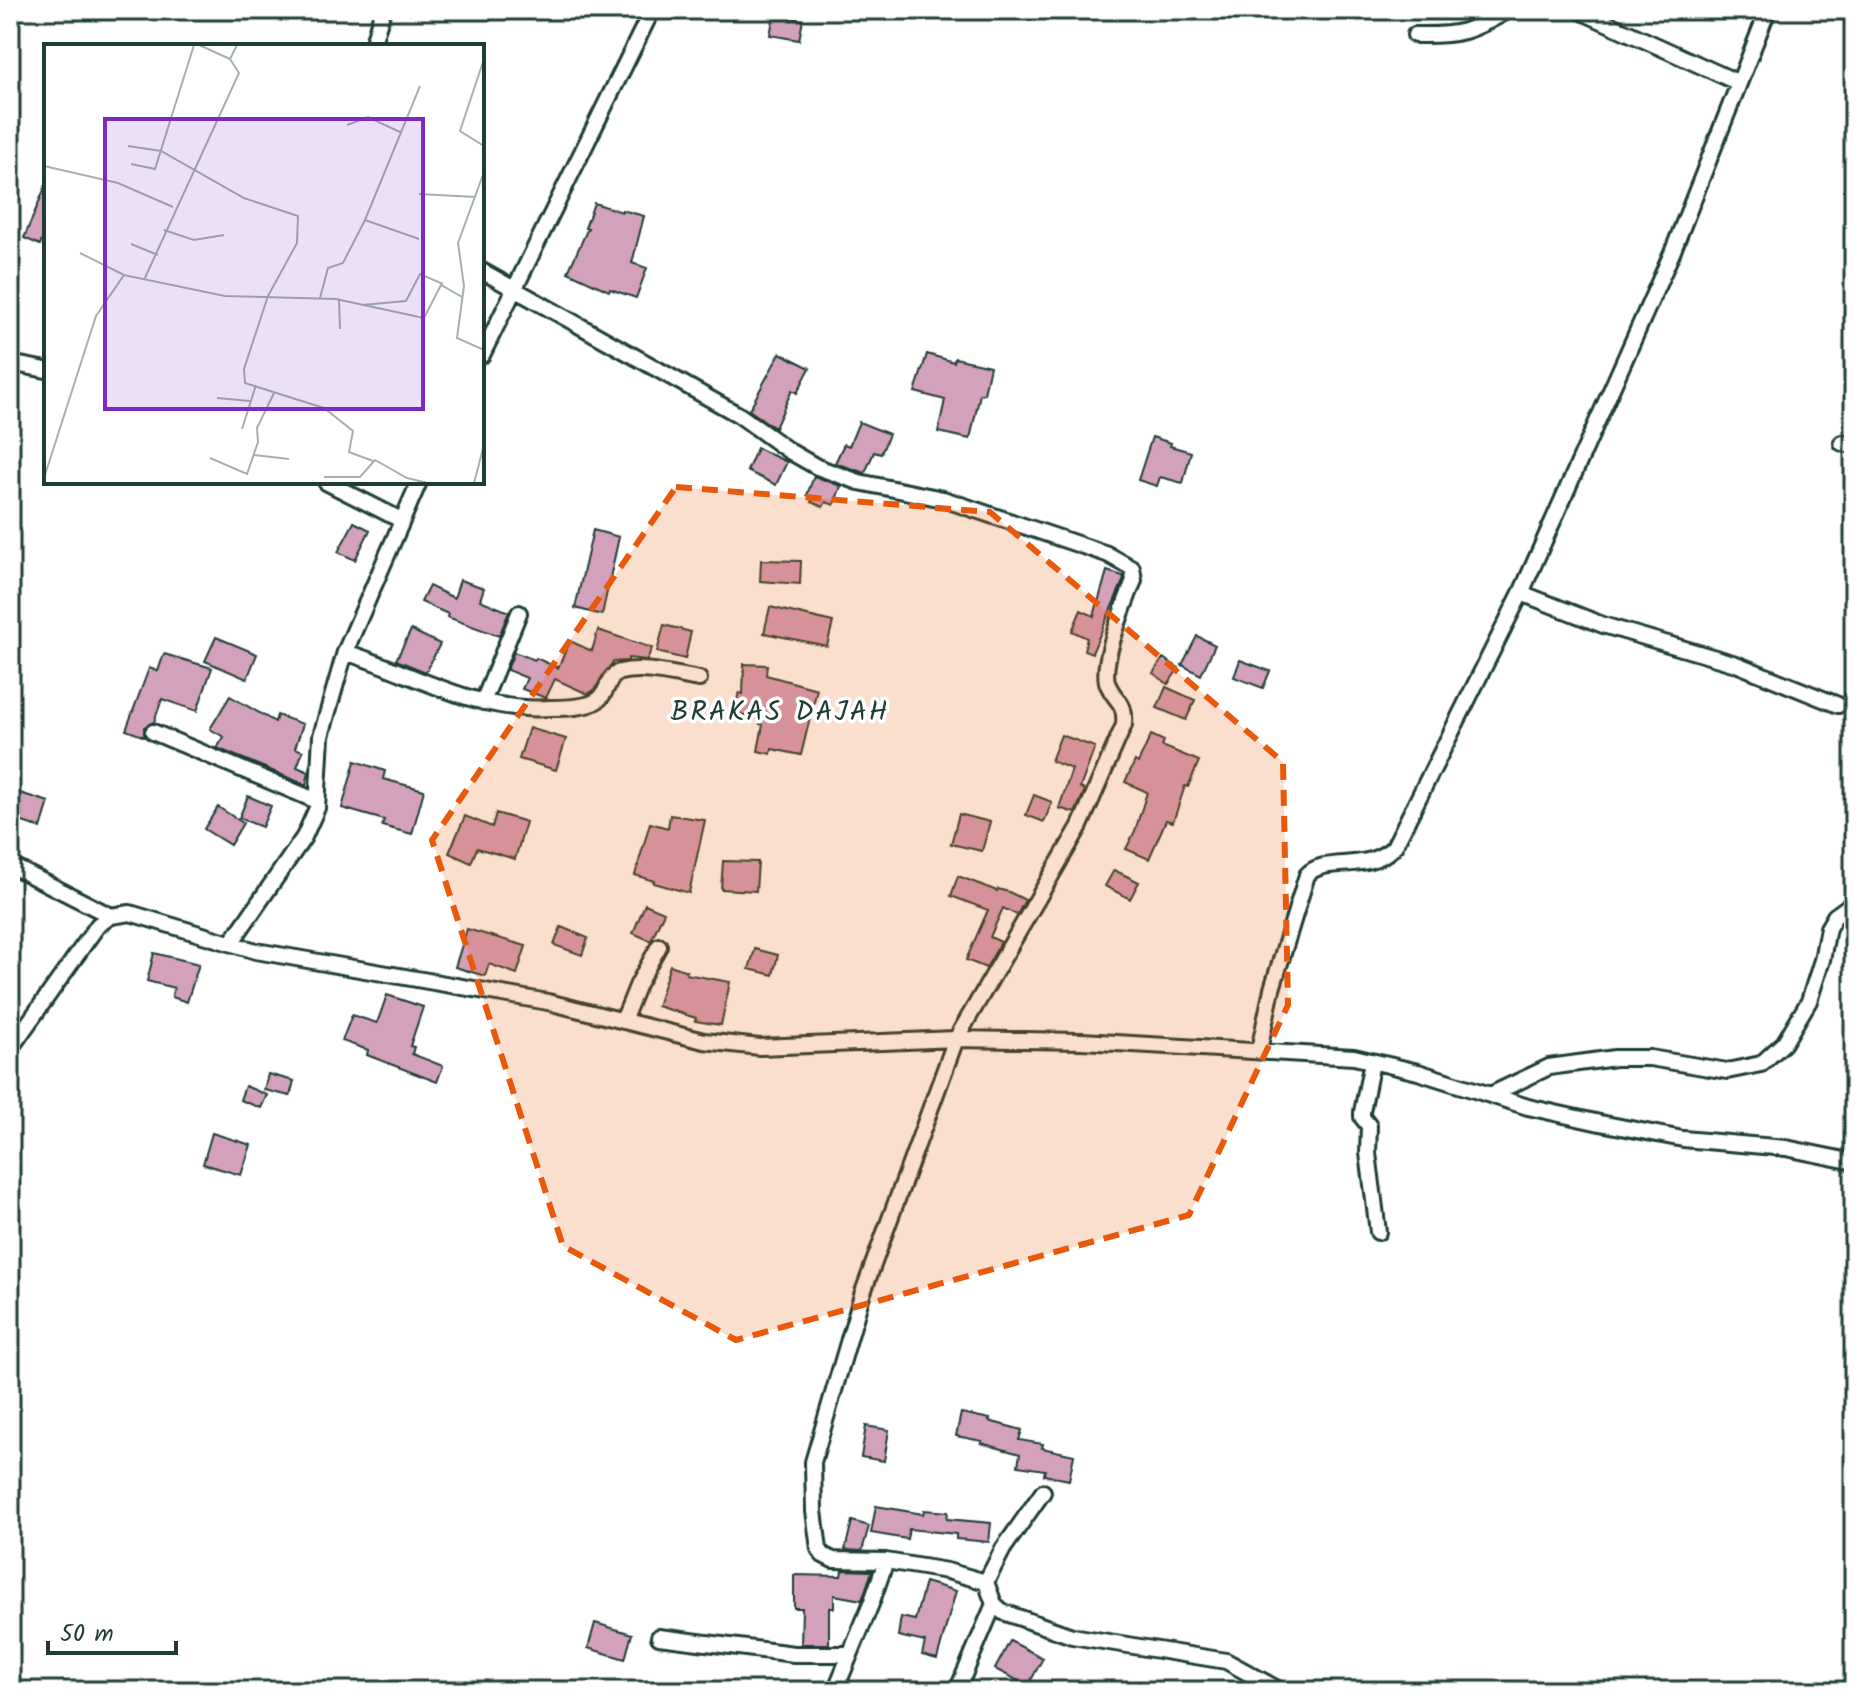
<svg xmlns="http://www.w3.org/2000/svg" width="1864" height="1701" viewBox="0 0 1864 1701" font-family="Kalam,sans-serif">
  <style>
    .building { fill: #d3a1bc; stroke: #1f3d34; stroke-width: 2 }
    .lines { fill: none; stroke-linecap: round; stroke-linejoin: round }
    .minor-casing { stroke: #1f3d34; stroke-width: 20 }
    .minor { stroke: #fff; stroke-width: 14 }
    .marked { fill: #e8590c; fill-opacity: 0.2; stroke: #e8590c; stroke-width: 6; stroke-dasharray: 16 10; stroke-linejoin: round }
    .labels { text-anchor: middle; stroke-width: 7; stroke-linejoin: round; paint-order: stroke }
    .quarter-label { font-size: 28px; letter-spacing: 2px; fill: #1f3d34; stroke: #fff }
    .inset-road { fill: none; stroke: #a5b1ae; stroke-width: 2 }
    .view { fill: #7b2cbf; fill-opacity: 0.15; stroke: #7b2cbf; stroke-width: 4 }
    .inset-edge { fill: none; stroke: #1f3d34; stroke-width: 4 }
  </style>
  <rect width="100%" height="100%" fill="#fff"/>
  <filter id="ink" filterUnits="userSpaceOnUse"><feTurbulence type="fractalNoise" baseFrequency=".0125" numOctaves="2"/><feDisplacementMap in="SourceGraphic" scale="16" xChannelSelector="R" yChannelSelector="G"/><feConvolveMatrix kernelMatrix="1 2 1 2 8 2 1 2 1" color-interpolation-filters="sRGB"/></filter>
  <g filter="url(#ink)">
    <!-- building -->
    <path class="building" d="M774,15L803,20L799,40L770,35Z
      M46,185V230L40,245L24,238Z
      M594,203L622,212V210L644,216L632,263L647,268L636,298L610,289L609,291L568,272L588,228H585Z
      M780,353L810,368L797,393L792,390L775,428L749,410Z
      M927,354L954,362L955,358L990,366L984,394H980L970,439L938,432L945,400L915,392Z
      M859,422L889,434L881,454L874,452L865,473L835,463L844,444L849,446Z
      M1152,437L1171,443L1170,446L1191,452L1183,483L1160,477L1157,486L1138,480Z
      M757,448L787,462L776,485L747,471Z
      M814,476L841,486L834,505L826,502L823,507L811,502L814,497L807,495Z
      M354,522L370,530L355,560L338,552Z
      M593,530L619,537L602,615L575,608Z
      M761,560L801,561L800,584L760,581Z
      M1107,571L1123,576L1124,579L1092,653L1084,650L1087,638L1072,631L1081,610L1094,616Z
      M460,580L484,588L480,600L509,612L499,636L447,617L448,614L421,602L429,586L454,598Z
      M770,607L833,622L827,646L764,633Z
      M664,625L691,632L685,659L657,652Z
      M411,630L440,644L426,672L396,660Z
      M598,630L652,648L647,660L628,658V661L613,662L594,690L588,694L555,679L546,698L522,689L527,678L507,670L514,652L535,660L536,658L558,668L570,641L592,651Z
      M1197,636L1215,645L1201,675L1182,665Z
      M216,637L257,654L247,679L205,661Z
      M164,654L212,668L197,711L162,699L154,722L144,727L145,737L126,730L148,671L149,668L158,671Z
      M1163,658L1179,668L1168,684L1153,673Z
      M1240,660L1270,671L1263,688L1234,677Z
      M744,664L767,665L766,675L817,689L801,755L772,749L771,754L758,751L763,725L760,724L761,720L733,712L739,693L743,694Z
      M1166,687L1195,700L1186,720L1157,708Z
      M230,696L275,722L277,715L303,724L295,748L303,751L297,767L309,772L306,785L217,748L224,737L210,729Z
      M529,728L566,739L556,770L519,759Z
      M1061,735L1095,747L1080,788L1085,790L1075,813L1059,808L1072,769L1051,761Z
      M1151,735L1164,741L1162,746L1199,761L1188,787L1185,786L1173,822L1166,820L1149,859L1126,849L1135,831L1147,792L1125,782L1135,761L1138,763Z
      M355,761L385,771L383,779L424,790L412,834L382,826L384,820L342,808Z
      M10,790L49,802L41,828L10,818Z
      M1034,795L1052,802L1044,822L1026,815Z
      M248,796L271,806L262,827L239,818Z
      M218,807L243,823L230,845L204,829Z
      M496,813L526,822L515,859L477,848L471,863L449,853L465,816L492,827Z
      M959,814L990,822L982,851L951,844Z
      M670,815L705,820L689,893L654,883V881L635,875L650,823L668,828Z
      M723,861L758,862L756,891L721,889Z
      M1114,870L1139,882L1130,899L1105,886Z
      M958,876L997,891L998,889L1009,892L1025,900L1017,915L1003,908L990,937L1001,942L986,968L966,960L988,910L951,896Z
      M645,904L664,912L651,941L633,933Z
      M561,927L588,938L582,955L554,945Z
      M467,929L526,946L517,974L489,964L485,976L455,967Z
      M755,949L778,955L773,975L749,969Z
      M154,953L199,964L187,1002L172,997L174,988L147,981Z
      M670,965L687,971L686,974L730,982L721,1025L695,1021L696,1018L657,1006Z
      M387,995L423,1007L410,1046L414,1047L412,1054L443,1066L437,1082L367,1055L368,1050L342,1041L352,1015L377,1023Z
      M268,1074L294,1081L290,1096L264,1090Z
      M245,1086L267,1095L261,1108L240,1100Z
      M212,1133L251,1145L241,1175L203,1164Z
      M961,1413L990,1419L989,1421L1022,1430L1019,1440L1043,1444L1042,1448L1074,1455L1069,1480L1044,1475L1045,1470L1018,1466L1020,1454L981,1443L982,1441L956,1436Z
      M866,1426L889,1430L884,1461L861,1457Z
      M876,1506L923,1514L924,1510L948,1512L947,1519L991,1523L989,1542L956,1539V1534L909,1529L907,1539L871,1533Z
      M852,1521L869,1526L862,1551L845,1550Z
      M842,1570L872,1571L862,1600L834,1595V1608H829V1644H801L802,1608H794V1575L841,1576Z
      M925,1582L956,1591L937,1659L922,1655L925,1642L898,1636L901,1617L915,1620Z
      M595,1623L632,1634L625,1659L588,1648Z
      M1010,1641L1043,1658L1028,1686L995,1669Z"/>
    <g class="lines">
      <!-- minor casing -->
      <g class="minor-casing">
        <path id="minor" d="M1578,10L1739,83
          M1415,35C1461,36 1469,32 1509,10
          M372,46L383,10
          M482,271L739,415L789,451L817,467L859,482L943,499L1107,554L1132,568L1134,580C1126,602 1099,664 1108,685C1116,703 1126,701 1124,725L1080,826L956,1039L862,1295L813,1462L814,1511L819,1549L823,1555L833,1560L886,1561L947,1571L986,1582L994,1604L1003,1612L1072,1636L1226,1661L1281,1691
          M482,355L652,10
          M10,363L46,370
          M1842,443L1854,445
          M326,482L401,520
          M1521,593L1603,625L1736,664L1838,705
          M345,652C413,673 475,713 550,708C563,708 587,708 598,700C608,693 607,676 620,672C645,666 675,675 699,679
          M483,702L519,613
          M153,732L317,801
          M10,865L111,916
          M231,943L304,837L317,808L321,736L345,652L419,482
          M623,1021L638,984L659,946
          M10,1049L98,925L111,916L130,913L256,951L548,1002L704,1041L760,1047L956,1039L1082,1041L1354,1057L1418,1072L1528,1107L1600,1123L1683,1139L1786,1148L1854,1162
          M1259,1050L1272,989L1307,875C1325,855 1366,874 1394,847L1521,593L1672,253L1768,10
          M1372,1062L1362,1112V1117L1369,1126L1368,1153L1378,1232
          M1490,1095L1549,1067L1615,1058H1650L1727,1071L1761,1064L1784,1043L1809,1001L1822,960L1828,928L1835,916L1846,908L1854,906
          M986,1582L1003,1549L1043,1492
          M659,1637L794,1654H850
          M835,1691L871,1604L886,1561
          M957,1691L994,1604"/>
      </g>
      <!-- minor -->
      <use href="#minor" class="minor"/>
    </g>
  </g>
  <!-- marked area -->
  <path class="marked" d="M676,487L990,512L1283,762L1288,1005L1189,1215L736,1340L563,1246L432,840Z"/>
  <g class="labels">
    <!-- quarter labels -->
    <g class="quarter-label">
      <text x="780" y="720">BRAKAS DAJAH</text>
    </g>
  </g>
  <!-- overview -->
  <g transform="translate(44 44)">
    <rect width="440" height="440" fill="#fff"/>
    <path class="inset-road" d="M155,1L186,15M440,15L416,87L440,102M303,81L324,73L358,89M84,102L117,107L200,154L254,172L253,199L224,252L200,325L201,339L280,364L309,387L305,408L329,417M87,120L111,125L150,1M0,122L74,139L129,163M440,128L414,199L420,242L413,294L440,306M375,150L432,153M321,176L375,195M120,186L150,196L180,191M87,200L114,211M36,209L80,231M100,236L195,29L186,15L193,1M276,254L284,224L299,219L321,176L376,42M295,256L296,285M318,261L362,257L376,230L399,240M173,354L206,357M198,385L212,341M210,411L245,415M166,414L203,430L214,398L213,384L230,349M280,433H316L331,416L363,434L384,439M0,434L52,272L80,231L181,252L292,255L380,274L397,241L418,253M430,439L440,401"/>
    <path class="view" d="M61,75H379V365H61Z"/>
    <rect width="440" height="440" class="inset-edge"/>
  </g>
  <!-- margin -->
  <rect width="1864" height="1701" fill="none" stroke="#fff" stroke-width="40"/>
  <rect x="20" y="20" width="1824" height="1661" fill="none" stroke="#1f3d34" stroke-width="3" filter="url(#ink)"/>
  <!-- scale -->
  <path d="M48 1641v12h128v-12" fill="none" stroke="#1f3d34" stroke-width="4"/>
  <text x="60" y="1641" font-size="24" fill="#1f3d34" stroke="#ffffff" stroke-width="6" paint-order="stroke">50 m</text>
</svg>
